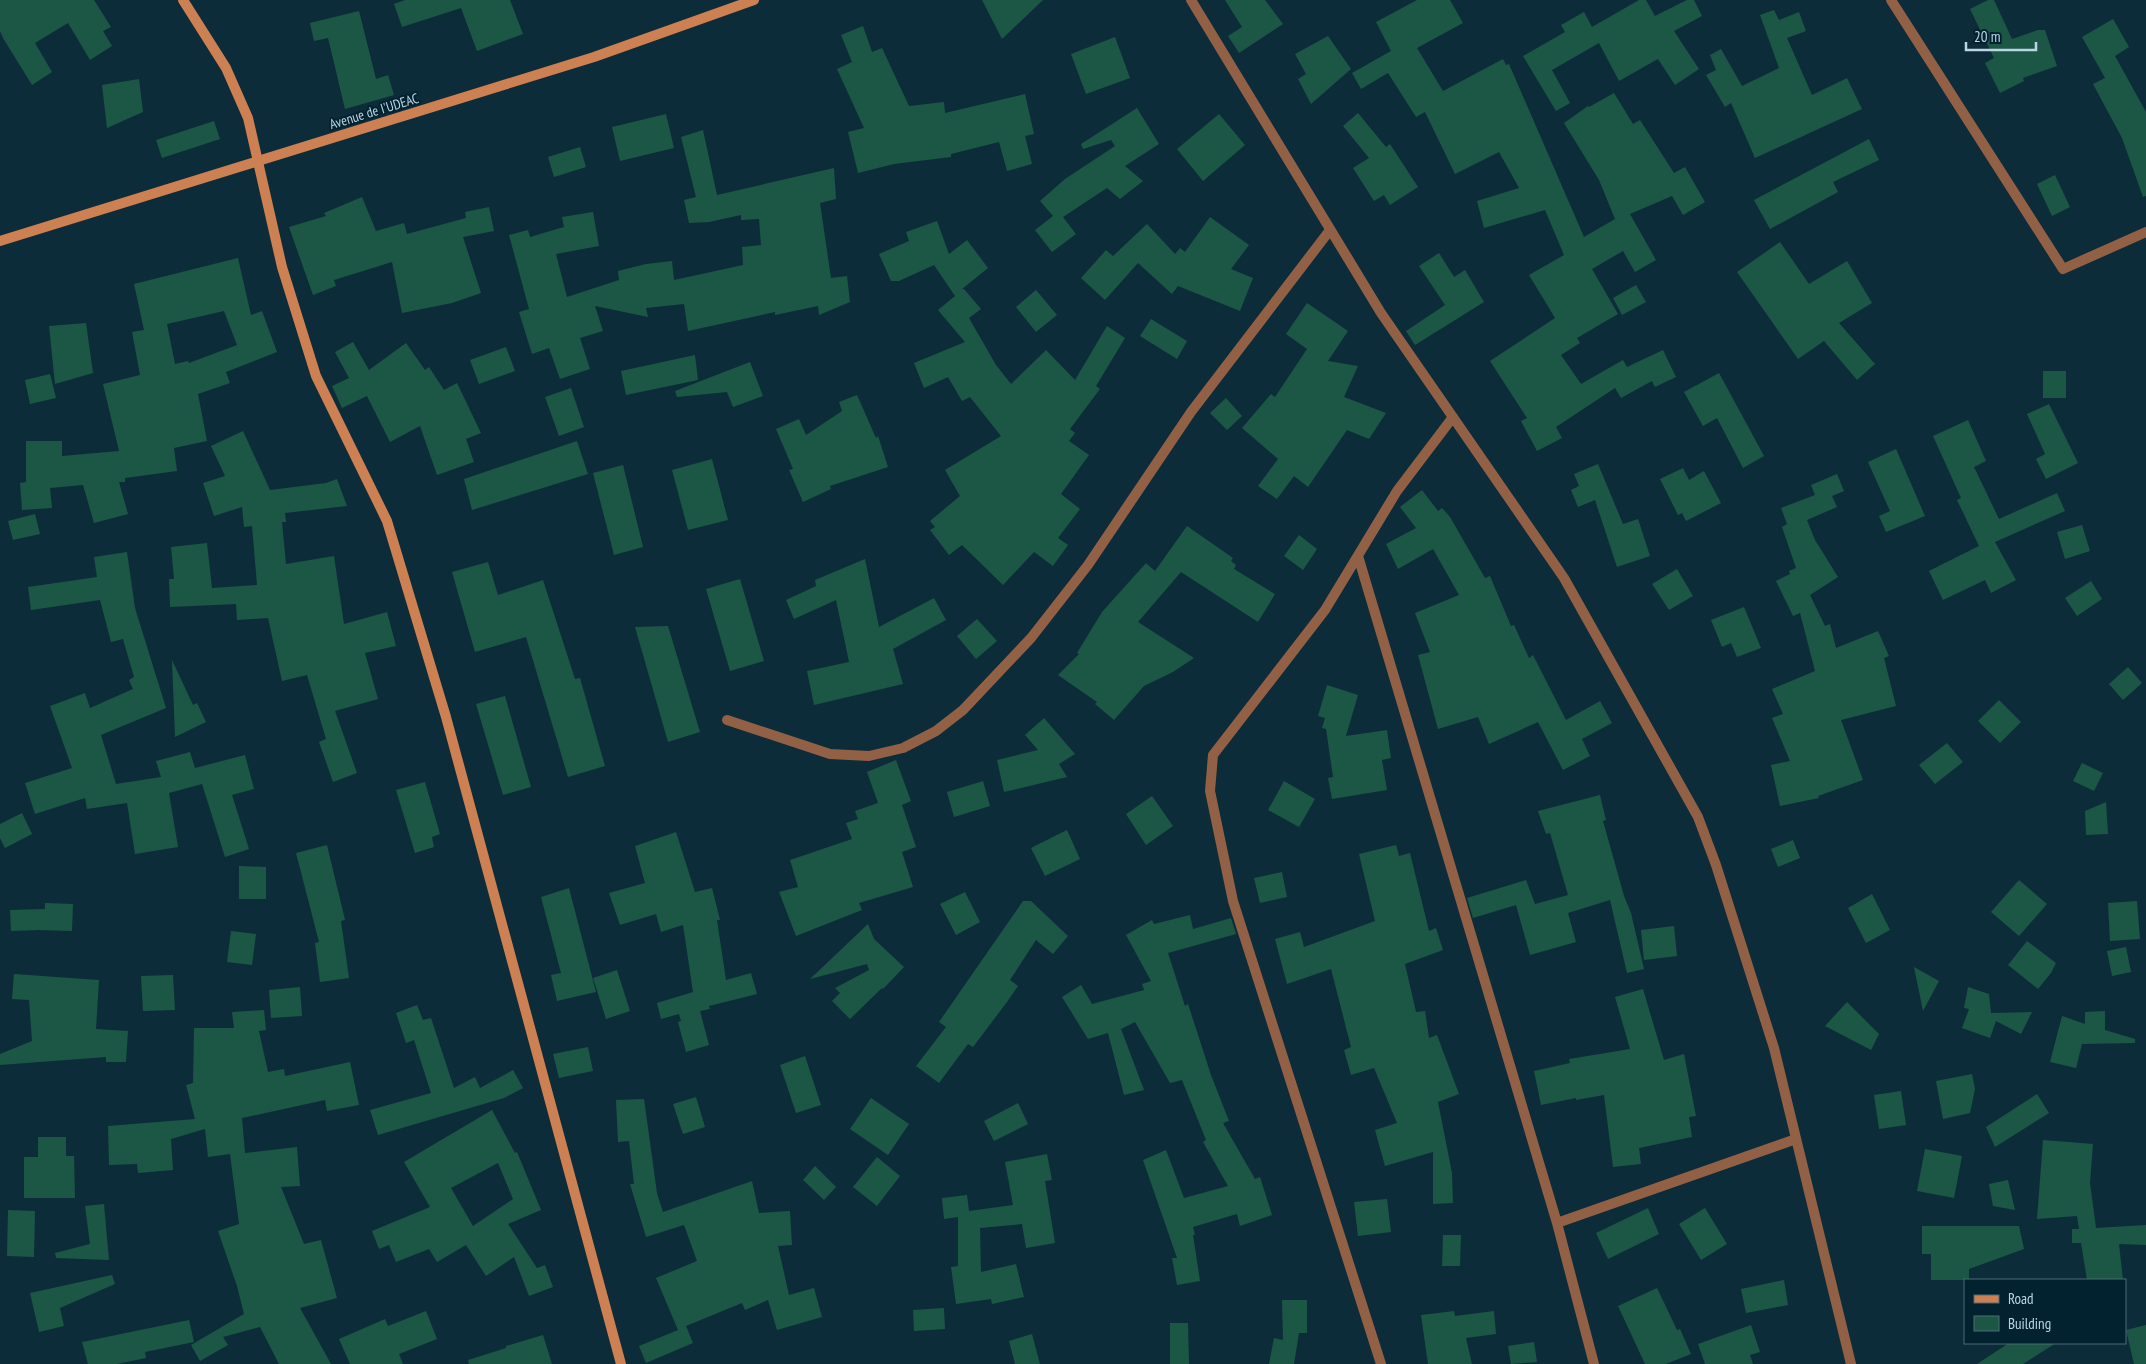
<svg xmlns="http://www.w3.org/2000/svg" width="2146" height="1364" viewBox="0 0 2146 1364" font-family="'PT Sans Narrow',sans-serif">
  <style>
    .building { fill: #1c5745; fill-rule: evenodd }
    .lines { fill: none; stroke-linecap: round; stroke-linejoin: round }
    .street { stroke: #926145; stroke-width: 10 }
    .secondary { stroke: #cd8052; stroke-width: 10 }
    .labels { text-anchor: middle; stroke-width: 4; stroke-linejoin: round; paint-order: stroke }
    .street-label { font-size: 14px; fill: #bad6e5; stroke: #032230 }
  </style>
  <rect width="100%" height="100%" fill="#0d2c3a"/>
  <!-- building -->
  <path class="building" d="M0,0H94L111,27L103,31L112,46L90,60L68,23L35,43L52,72L32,85L3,38L0,31Z
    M405,0H510L523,34L477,51L461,8L402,27L394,4Z
    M982,0H1043L1002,39Z
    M1225,0H1265L1283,24L1239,53L1228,36L1242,27Z
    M1417,0H1450L1463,23L1417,48L1443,91L1503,59L1506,65L1509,64L1584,237L1615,219L1599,180L1564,123L1588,106L1589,107L1614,93L1633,124L1640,120L1674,173L1685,167L1705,202L1683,215L1672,196L1630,214L1656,260L1635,272L1623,251L1592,269L1618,314L1577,338L1580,343L1561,355L1581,384L1623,360L1627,367L1663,350L1676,377L1655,387L1652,381L1621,398L1615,388L1556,427L1562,438L1537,451L1521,421L1527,418L1490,361L1555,318L1529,275L1564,255L1545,210L1484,228L1477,201L1519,188L1499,152L1455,174L1425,112L1416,117L1388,73L1361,89L1352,73L1391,51L1376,22Z
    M1639,0H1646L1655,16L1687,0H1694L1702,16L1674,31L1699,69L1675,85L1658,59L1619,81L1599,43L1552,70L1570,103L1556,111L1523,56L1565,32L1561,25L1584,12L1592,27Z
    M1988,0H1994L2012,39L2038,30H2045L2057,66L2023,78L2024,81L2000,93L1985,63L1994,58L1970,9Z
    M1774,10L1779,20L1799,12L1806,31L1787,38L1812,95L1847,78L1862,109L1755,158L1731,103L1725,107L1706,75L1716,70L1710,55L1721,49L1742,86L1779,68L1760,15Z
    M359,11L376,79L388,75L394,95L345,109L328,38L314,41L310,23Z
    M2113,19L2129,47L2115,56L2146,112V196L2143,197L2122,138L2093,84L2105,78L2082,37Z
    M863,26L872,52L882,48L909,106L944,102L945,113L1025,94L1034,134L1025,136L1032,164L1007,171L999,142L951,154V157L894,164L858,173L848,132L864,128L837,69L852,62L841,35Z
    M1328,36L1351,69L1311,104L1298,79L1306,74L1295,54Z
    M1115,37L1130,78L1086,94L1071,54Z
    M139,79L143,112L107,128L102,85Z
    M1137,108L1159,144L1125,166L1143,181L1120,199L1107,188L1063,217L1076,234L1052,252L1035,230L1053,216L1040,201L1065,179L1115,146L1111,140L1083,149L1081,144Z
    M1358,113L1386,147L1390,144L1418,187L1390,205L1384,195L1374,201L1353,168L1369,158L1343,126Z
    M666,114L674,148L620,161L612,127Z
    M1219,114L1245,145L1203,181L1177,149Z
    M214,121L220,139L162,158L156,140Z
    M703,130L717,195L834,168L836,199L820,203L831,278L847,276L850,302L819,315L818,306L775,315V312L688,331L684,304L646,308L648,317L595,306L603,331L580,338L590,369L560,379L549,348L532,354L519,312L529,309L509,235L528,230L530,237L564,227L562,217L593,212L599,246L556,254L567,297L619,280L618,271L646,264L672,261L674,280L743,265L742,247L761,245L759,219L741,220V215L709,222L689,223L684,200L696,197L681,137Z
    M1869,139L1879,160L1833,182L1838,192L1770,229L1754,200Z
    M580,147L586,167L554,177L548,157Z
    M2055,175L2070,207L2052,216L2037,184Z
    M362,197L376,231L404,223L407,234L466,218L465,212L489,207L494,231L463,237L481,293L452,303L402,313L392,262L334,280L336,286L313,295L289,227L326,216L324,213Z
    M1210,217L1249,245L1231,269L1253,278L1240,311L1178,286L1172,294L1138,263L1105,300L1081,278L1106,250L1113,256L1147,224L1175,254L1180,248L1185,252Z
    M937,221L949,254L967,240L988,268L962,289H964L981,309L969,318L996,365L1011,384L1046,350L1075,380L1107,326L1125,338L1096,386L1100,389L1070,429L1075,433L1069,441L1089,455L1061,494L1080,509L1058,538L1068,545L1053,566L1034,552L1003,585L962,545L949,555L930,530L935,527L930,521L960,496L945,470L1001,436L970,397L962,401L948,377L924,388L914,363L965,342L938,310L955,296L934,265L899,281H891L879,254L909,241L906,232Z
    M1780,242L1809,284L1847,261L1872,303L1839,323L1875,364L1857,380L1824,341L1798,359L1737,272Z
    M1439,253L1454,277L1465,270L1484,302L1415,345L1406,331L1445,305L1419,266Z
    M238,258L251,315L262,311L277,352L226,372L230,383L198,394L207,441L174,448L177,471L125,478V482H119L128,514L94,523L83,485L50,488L52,508L22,510L20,483L26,482V441H62V456L119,451L103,384L140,375L132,332L144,330L134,284ZM224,311L237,345L189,363L188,361L175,364L167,324Z
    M1636,285L1646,302L1622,315L1613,298Z
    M1036,290L1057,315L1036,332L1016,307Z
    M1307,303L1348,331L1328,361L1358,366L1344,397L1386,413L1369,439L1347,430L1308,487L1294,476L1277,499L1258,486L1278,459L1242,428L1271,394L1275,397L1307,349L1286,334Z
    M1151,319L1187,341L1177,359L1140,336Z
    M86,323L93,373L55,384L49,326Z
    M353,342L369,370L406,343L425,370L429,367L444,390L457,383L481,433L466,439L474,462L437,475L420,426L390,442L367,396L342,408L332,386L349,378L335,352Z
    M506,347L515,371L479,384L470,360Z
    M695,355L698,380L626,395L621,371Z
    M750,362L763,396L733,407L727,392L677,397L675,391Z
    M2043,371H2066V398H2043Z
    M1719,373L1764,456L1743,468L1717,418L1703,426L1684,392Z
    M50,374L56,398L30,404L25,380Z
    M571,388L584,427L559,436L545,397Z
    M857,395L876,438L878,436L888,467L830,486L831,489L803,502L789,470L793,469L776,429L799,419L806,435L842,411L839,402Z
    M1226,398L1242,416L1227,430L1210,413Z
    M2049,404L2078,463L2046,479L2036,459L2045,454L2027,414Z
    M1968,420L1986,461L1974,467L1999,519L2057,493L2065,511L1995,542L2016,580L1991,593L1985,580L1943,600L1929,571L1979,546L1957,500L1961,498L1933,436Z
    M243,431L270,490L326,483L337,479L347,506L285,513L286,522H282L286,564L334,556L344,624L387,612L396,646L365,653L378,699L335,711L357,773L333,782L319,742L326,739L307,675L282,681L268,618L237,620L236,604L170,607L169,579H174L171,547L207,543L212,588L257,585L252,526L244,527L242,507L214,516L203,483L225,476L211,446Z
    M577,441L588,474L472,510L464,479Z
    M1896,449L1925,516L1886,532L1879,516L1890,511L1868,462Z
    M712,459L728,520L688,530L672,470Z
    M1598,464L1623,524L1638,519L1650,556L1617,567L1595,500L1578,507L1571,490L1579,486L1574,474Z
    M623,465L643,547L614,555L593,473Z
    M1683,468L1689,480L1704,471L1721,503L1686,521L1682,513L1678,515L1660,479Z
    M1837,474L1844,491L1832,496L1837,507L1807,520L1815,540L1838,577L1810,595L1825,626L1830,624L1836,648L1878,631L1889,656L1884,658L1896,706L1841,720L1863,780L1818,796L1819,798L1780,806L1771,765L1790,761L1772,718L1783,714L1772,689L1815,671L1800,613L1793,616L1776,581L1790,574L1789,571L1796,568L1782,527L1787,524L1781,508L1815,495L1811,485Z
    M1422,490L1438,511L1442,508L1450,517L1485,578L1490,576L1511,626L1514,625L1529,658L1533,655L1566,720L1600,701L1612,723L1582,739L1590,756L1563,770L1538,722L1489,744L1478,717L1438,729L1418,655L1430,652L1415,613L1459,595L1433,549L1398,569L1386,544L1416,528L1400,507Z
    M35,514L40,534L13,540L8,521Z
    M2082,525L2090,551L2065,559L2057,532Z
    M1187,526L1233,558L1231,561L1236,565L1234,569L1275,594L1258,622L1181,572L1138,622L1194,658L1173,672L1144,686L1114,720L1095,704L1097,702L1058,675L1079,654L1077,653L1102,612L1146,563L1155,571Z
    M1299,535L1317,549L1303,570L1284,556Z
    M127,552L135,608L166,708L101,735L116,784L161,777L156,761L190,752L195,768L245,755L254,789L232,795L249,849L225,857L202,784L169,793L178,847L135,854L127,803L87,809L85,798L35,814L25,783L72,768L50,706L85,693L90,708L133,689L129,680L134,677L123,639L111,642L100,600L31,610L28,587L97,577L94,557Z
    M865,559L879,627L934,598L946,620L893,649L903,684L814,705L807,671L849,662L836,600L794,619L786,600L816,586L815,580Z
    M488,562L498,595L543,580L575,679L580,678L605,766L568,777L526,637L475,652L452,572Z
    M1677,569L1693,596L1669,610L1652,584Z
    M740,579L764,661L730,671L706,589Z
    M2091,581L2102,599L2077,616L2065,598Z
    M1744,607L1761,648L1737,657L1731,643L1722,647L1711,620Z
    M977,619L997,641L976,659L957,636Z
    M668,626L700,732L668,742L635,627Z
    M172,660L193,705L197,703L206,722L175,737Z
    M2128,667L2142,683L2123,700L2109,684Z
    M1327,685L1358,695L1346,736L1387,730L1391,758L1382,760L1387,790L1332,799L1328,778L1333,777L1326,729L1322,728L1325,718L1318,716Z
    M505,696L531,787L503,795L476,704Z
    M1999,700L2021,722L2000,743L1978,721Z
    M1044,718L1075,754L1059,764L1067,777L1004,792L997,760L1038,750L1025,735Z
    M1947,743L1963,762L1935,784L1919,765Z
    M896,760L911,801L902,805L916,847L902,852L913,887L859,903L862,910L796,936L779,892L798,887L790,860L852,839L846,823L858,819L855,811L878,803L867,772Z
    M2082,763L2103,773L2094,791L2073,781Z
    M983,781L990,806L954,817L947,792Z
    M1284,781L1315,799L1299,827L1268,810Z
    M425,782L440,834L432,837L434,847L415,853L396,790Z
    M1600,795L1606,820L1603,821L1624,896L1631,913L1644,969L1627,973L1610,900L1568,913L1576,942L1530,955L1516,905L1473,918L1467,898L1526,880L1535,904L1568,895L1550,833L1546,834L1538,811Z
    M1152,796L1173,826L1146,845L1126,814Z
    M2106,802L2108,834L2086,835L2085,811Z
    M22,813L32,834L5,848L0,838V824Z
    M1067,830L1080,859L1045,876L1031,848Z
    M676,832L695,892L712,888L720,920H717L726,980L751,973L757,994L709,1006L710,1009L700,1011L709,1045L686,1052L678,1022L681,1021L679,1014L661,1019L657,1003L693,992L683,925L661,932L656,914L620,925L609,893L645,883L635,846Z
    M1793,840L1800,858L1778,867L1771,849Z
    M327,845L345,920L341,921L349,978L320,982L315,943L319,942L296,853Z
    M1396,845L1399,856L1410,853L1429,931L1436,928L1443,950L1405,964L1416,1012L1425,1011L1429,1038L1437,1035L1459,1094L1438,1102L1452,1173L1453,1203L1433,1204V1152L1385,1166L1375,1130L1397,1123L1374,1068L1351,1075L1344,1050L1351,1047L1331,969L1287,984L1275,939L1300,932L1304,947L1375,921L1359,854Z
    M239,866L266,867V899H239Z
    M1282,872L1287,897L1260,903L1254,878Z
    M2019,880L2047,904L2019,936L1991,912Z
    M569,888L596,992L557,1001L551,975L561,973L541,897Z
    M965,892L980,922L956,935L940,904Z
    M1872,894L1890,930L1866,943L1848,908Z
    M1023,901H1031L1068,936L1053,954L1036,940L1010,980L1018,986L1007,1002L973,1047L968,1044L939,1083L916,1066L946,1027L939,1022Z
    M2137,901L2140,939L2110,941L2108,903Z
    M45,903L73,904L72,931L39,930L11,931L10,910L45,909Z
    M1190,915L1193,929L1231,918L1236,934L1168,953L1185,1006L1188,1004L1211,1075L1229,1121L1223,1123L1255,1179L1260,1177L1272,1215L1240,1226L1237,1214L1193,1227L1195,1235H1193L1200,1281L1177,1285L1172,1258H1177L1143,1160L1166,1150L1184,1198L1228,1186L1203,1142L1206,1140L1182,1080L1170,1083L1135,1022L1121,1029L1144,1090L1124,1095L1108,1033L1088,1039L1062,997L1081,985L1092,1004L1144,990L1142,984L1151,981L1126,935L1152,920L1154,924Z
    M868,924L874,939L904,967L883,989L882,988L850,1019L832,1001L840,993L835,988L869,970L867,964L810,979Z
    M1674,926L1677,956L1644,960L1641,930Z
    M231,931L256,934L252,965L227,962Z
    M2027,941L2056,963L2051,973L2038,989L2008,965Z
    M2126,947L2131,972L2112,976L2107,951Z
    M1914,967L1939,981L1923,1011Z
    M617,970L630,1011L606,1019L593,978Z
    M14,974L99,980L96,1029L128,1031L126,1062H106V1057L0,1065V1054L32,1041L29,1000L12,999Z
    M173,975L175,1010L143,1011L141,976Z
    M300,987L302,1016L271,1018L269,990Z
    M1968,987L1989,994L1991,1013L2032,1012L2021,1034L1996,1021L1990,1038L1962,1028L1969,1009L1964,1008Z
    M1643,989L1664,1060L1684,1054L1696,1116L1689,1117L1692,1137L1639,1148L1641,1164L1613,1167L1604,1095L1576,1100V1098L1541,1105L1534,1071L1570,1063L1569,1059L1630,1049L1615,997Z
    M1847,1002L1879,1034L1871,1050L1825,1026Z
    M417,1005L423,1020L431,1018L454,1088L475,1077L480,1088L513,1070L523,1088L504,1098L378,1135L370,1110L431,1093L414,1040L406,1043L396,1013Z
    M264,1010L266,1030L259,1031L268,1072L284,1069L285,1076L350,1062L359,1105L327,1111L325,1100L242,1118L245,1153L297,1147L300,1186L281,1187L304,1244L321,1240L337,1298L300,1308L331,1364H279L260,1327L223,1337L228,1345L200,1361L191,1345L244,1314L237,1286L218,1231L239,1224L230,1154L208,1157L205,1129L171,1139L173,1170L138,1173L137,1164L109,1165L108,1126L195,1119L186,1085L193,1083L194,1028H234L232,1012Z
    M2105,1011V1030L2135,1039V1043L2082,1044L2076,1068L2050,1062L2062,1016L2085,1024V1012Z
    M588,1047L593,1071L559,1078L553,1054Z
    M805,1056L821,1105L796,1113L780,1065Z
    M1972,1074L1975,1089L1970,1113L1943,1119L1936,1081Z
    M1901,1091L1906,1125L1879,1129L1874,1095Z
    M2037,1094L2049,1113L1995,1147L1986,1127Z
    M696,1097L705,1127L683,1134L673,1104Z
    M871,1098L909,1124L888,1155L850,1129Z
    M644,1099L657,1193L663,1212L752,1181L759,1213L790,1211L792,1245L778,1246L789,1295L814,1288L822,1317L777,1330L768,1300L745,1310L742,1303L686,1326L693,1343L646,1363L639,1346L678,1330L656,1278L697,1261L684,1225L646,1237L630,1184H634L629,1141L618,1142L616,1100Z
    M1018,1103L1028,1124L994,1141L984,1121Z
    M492,1110L515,1153L517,1152L541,1210L508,1224L537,1268L545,1265L553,1287L529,1296L514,1257L486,1276L466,1245L437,1262L429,1249L396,1262L389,1245L379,1249L372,1231L430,1207L404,1162ZM498,1163L513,1199L473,1226L451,1188Z
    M38,1137H66V1156H74L75,1198H24V1157H38Z
    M2043,1140L2093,1144L2090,1183L2096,1228L2146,1225V1245L2119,1244L2123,1280H2087L2081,1243H2072V1229H2079L2077,1216L2037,1219Z
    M1925,1149L1962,1156L1954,1198L1917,1191Z
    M1047,1154L1052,1180L1045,1181L1055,1243L1026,1248L1022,1224L980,1228L981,1272L1016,1264L1024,1297L992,1304L991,1299L956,1304L951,1267L958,1266V1217L944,1219L942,1198L967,1195L969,1211L1013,1205L1005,1162Z
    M877,1157L900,1176L877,1206L853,1187Z
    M815,1166L836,1187L824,1200L803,1180Z
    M2008,1180L2015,1210L1993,1206L1989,1184Z
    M1387,1199L1391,1232L1358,1236L1354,1202Z
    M104,1204L109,1260L56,1258L55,1253L90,1244L85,1206Z
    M1648,1208L1659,1234L1608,1259L1596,1233Z
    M1705,1208L1727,1244L1701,1260L1679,1224Z
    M8,1210L35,1211L34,1257L7,1256Z
    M1922,1226H2019L2024,1249L1969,1269V1280H1931V1254H1922Z
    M1443,1235H1461L1460,1266H1442Z
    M112,1275L115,1284L60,1308L64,1326L39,1332L30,1293Z
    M1784,1280L1788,1305L1746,1313L1741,1289Z
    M1657,1288L1677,1330L1680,1329L1691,1354L1666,1364H1645L1618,1306Z
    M1282,1300H1307V1333H1299L1294,1364H1269L1274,1338L1283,1340Z
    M944,1308L945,1329L914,1331L913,1310Z
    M426,1311L437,1339L399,1354L403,1364H350L339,1339L385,1319L388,1326Z
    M1454,1311L1455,1316L1494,1311L1496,1334L1466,1338L1472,1364H1428L1421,1315Z
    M189,1320L194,1342L145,1352L146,1358L117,1364H88L82,1342Z
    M1170,1323H1188L1189,1364H1170Z
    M1751,1325L1760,1352L1750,1355L1753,1364H1705L1698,1344Z
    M2146,1325V1364H2134L2126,1330Z
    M1032,1334L1040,1364H1015L1009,1341Z
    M543,1335L552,1364H469L468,1360L506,1348V1346Z
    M1534,1342L1537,1362L1511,1364L1508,1346Z
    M2009,1343H2056L2023,1364H1977Z"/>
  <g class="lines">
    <!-- street -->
    <path class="street" d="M1191,0L1381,313L1564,578L1698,817L1716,865L1774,1048L1851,1364
      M1891,0L2063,269L2146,232
      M1358,556L1557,1223L1594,1364
      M727,720L830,754L869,756L903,748L936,731L963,710L1031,638L1088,565L1191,412L1330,230
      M1557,1223L1796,1139
      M1381,1364L1233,901L1210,791L1213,755L1325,610L1397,491L1453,417"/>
    <!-- secondary -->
    <path class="secondary" d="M183,0L226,68L248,118L282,267L316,376L387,521L446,717L621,1364
      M0,241L594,57L754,0"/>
  </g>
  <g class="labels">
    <!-- street labels -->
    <g class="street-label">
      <text transform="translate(374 111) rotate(-17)" y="5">Avenue de I'UDEAC</text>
    </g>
  </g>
  <!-- legend -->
  <rect x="1964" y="1279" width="162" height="65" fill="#032230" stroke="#4c6a78"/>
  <rect x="1974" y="1295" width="25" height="8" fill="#cd8052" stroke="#4c6a78"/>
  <text x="2008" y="1304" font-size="15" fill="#bad6e5">Road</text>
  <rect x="1974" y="1316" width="25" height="15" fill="#1c5745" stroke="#4c6a78"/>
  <text x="2008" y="1329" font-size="15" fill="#bad6e5">Building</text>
  <!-- scale -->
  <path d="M1966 42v8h70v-8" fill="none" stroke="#bad6e5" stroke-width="2.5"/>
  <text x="1974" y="42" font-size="15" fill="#bad6e5" stroke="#032230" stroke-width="4" paint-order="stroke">20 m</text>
</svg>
